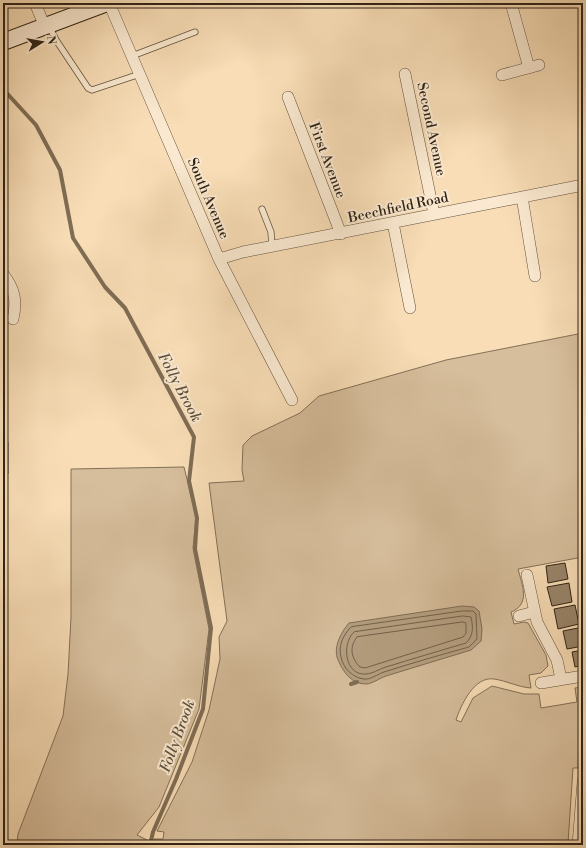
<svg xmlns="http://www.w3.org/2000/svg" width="586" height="848" viewBox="0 0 586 848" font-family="'Libre Bodoni',serif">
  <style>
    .green { fill: #d6bd9b; stroke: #837058 }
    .water { fill: #b49e7f; stroke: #7f6d55 }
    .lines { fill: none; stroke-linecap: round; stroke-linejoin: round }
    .shore { stroke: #72604a; stroke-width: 1 }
    .stream { stroke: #7f6d55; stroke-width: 4 }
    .building { fill: #988469; stroke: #302315 }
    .service-casing { stroke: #62523d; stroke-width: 7 }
    .minor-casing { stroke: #62523d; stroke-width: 12 }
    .secondary-casing { stroke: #302315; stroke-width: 18 }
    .service { stroke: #fae9d0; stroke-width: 5.5 }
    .minor { stroke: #fae9d0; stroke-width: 11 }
    .secondary { stroke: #fae9d0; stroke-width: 16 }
    .labels { text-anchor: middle; stroke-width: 4; stroke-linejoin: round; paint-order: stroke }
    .street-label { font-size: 14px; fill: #302315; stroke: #fae9d0 }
    .water-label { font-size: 15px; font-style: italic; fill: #5e4e3a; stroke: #fae9d0 }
  </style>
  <rect width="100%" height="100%" fill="#f8ddb6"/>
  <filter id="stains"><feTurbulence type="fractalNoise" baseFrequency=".005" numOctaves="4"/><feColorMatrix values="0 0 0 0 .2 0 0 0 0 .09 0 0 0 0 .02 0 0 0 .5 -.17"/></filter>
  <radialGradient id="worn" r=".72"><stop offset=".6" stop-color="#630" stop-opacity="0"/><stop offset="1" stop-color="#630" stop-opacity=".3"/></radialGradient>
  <!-- green -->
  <path class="green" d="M583,333V557L518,569C522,585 531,604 511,612L514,624L524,622L528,623L546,655L548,666L541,673L529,675L531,688C518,687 507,681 494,679C474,676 461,705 456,720L461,722L473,698L492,686L524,694H539L541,708L577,702L575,688L583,687V716L578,768H573L568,843H572V845H153L154,839H163L164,832L157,831L192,762L209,710L220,659L219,637L227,621L209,483L244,481L242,470L243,445L252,436L300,413L319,396L446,360Z
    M184,467L196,517L193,548L209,629L199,709L159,807L137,835L147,840L146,845H17L18,834L63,716L68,674L71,617V469Z"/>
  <!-- water -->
  <path class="water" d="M462,606L474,607L479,611L482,629L481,641L471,650C443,659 414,667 386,676C380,678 372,684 366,684C352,684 344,673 339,662C332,649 340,634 349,623Z"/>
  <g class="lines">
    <!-- shore -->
    <path class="shore" d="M462,611H473L476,614L477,639L469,647C440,655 412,663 384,672C378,674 370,680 364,679C353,678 343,668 341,657C338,646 343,635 351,627Z
      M463,616L471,617C473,627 474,635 466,643C439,651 412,659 386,667C379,669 372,674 366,674C345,676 341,644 354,632Z
      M463,622L466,623V633L463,637L365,668L360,667C351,658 349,647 357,637Z"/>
    <!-- stream -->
    <path class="stream" d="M3,89L36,125L60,170L73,238L105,287L125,308L194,437L189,481L197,518L195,549L211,628L203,709L176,779L153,832L150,845
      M351,684L357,682"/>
  </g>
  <!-- building -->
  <path class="building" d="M565,563L568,579L548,583L546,566Z
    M569,583L572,602L552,606L547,587Z
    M575,605L579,624L558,629L554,609Z
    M583,627V646L567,649L563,631Z
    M583,650V665L575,667L572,652Z"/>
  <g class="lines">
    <!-- service casing -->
    <g class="service-casing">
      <path id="service" d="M49,26L56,40L88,88L92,90L140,74
        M132,56L195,32
        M262,209L271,232L272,247"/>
    </g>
    <!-- minor casing -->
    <g class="minor-casing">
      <path id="minor" d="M35,3L45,27
        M109,3L219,259L292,400
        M511,3L529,68
        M405,74L434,214
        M502,75L539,65
        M288,97L341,234
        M522,197L535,276
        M393,223L410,308
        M219,259L243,252L583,185
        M3,274C15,289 17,301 13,319
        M3,445V471
        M527,575L537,622L557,660L561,679
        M519,616L534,612
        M541,683L583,676
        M578,845L583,782"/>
    </g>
    <!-- secondary casing -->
    <g class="secondary-casing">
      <path id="secondary" d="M3,42L107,3"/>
    </g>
    <!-- service -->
    <use href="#service" class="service"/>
    <!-- minor -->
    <use href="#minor" class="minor"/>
    <!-- secondary -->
    <use href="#secondary" class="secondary"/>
  </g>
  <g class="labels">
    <!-- street labels -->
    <g class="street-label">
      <text transform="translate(432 129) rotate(78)" y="5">Second Avenue</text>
      <text transform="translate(328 160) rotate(69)" y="5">First Avenue</text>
      <text transform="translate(209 198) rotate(67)" y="5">South Avenue</text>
      <text transform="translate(398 207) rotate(-12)" y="5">Beechfield Road</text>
    </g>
    <!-- water labels -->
    <g class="water-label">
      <text transform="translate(180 387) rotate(62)" y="5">Folly Brook</text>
      <text transform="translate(177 736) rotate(-70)" y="5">Folly Brook</text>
    </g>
  </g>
  <!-- margin -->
  <rect width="586" height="848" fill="none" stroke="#f8ddb6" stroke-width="16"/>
  <rect x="4" y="4" width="578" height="840" fill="none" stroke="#302315" stroke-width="2"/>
  <rect x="8" y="8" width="570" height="832" fill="none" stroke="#302315"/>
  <!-- north arrow -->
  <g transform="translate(42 42) rotate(79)" stroke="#fae9d0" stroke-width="3" paint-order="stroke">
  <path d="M0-3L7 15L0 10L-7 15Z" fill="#302315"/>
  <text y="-6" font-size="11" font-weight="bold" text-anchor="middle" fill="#302315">N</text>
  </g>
  <rect width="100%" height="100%" filter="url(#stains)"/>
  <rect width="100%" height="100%" fill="url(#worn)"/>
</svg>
